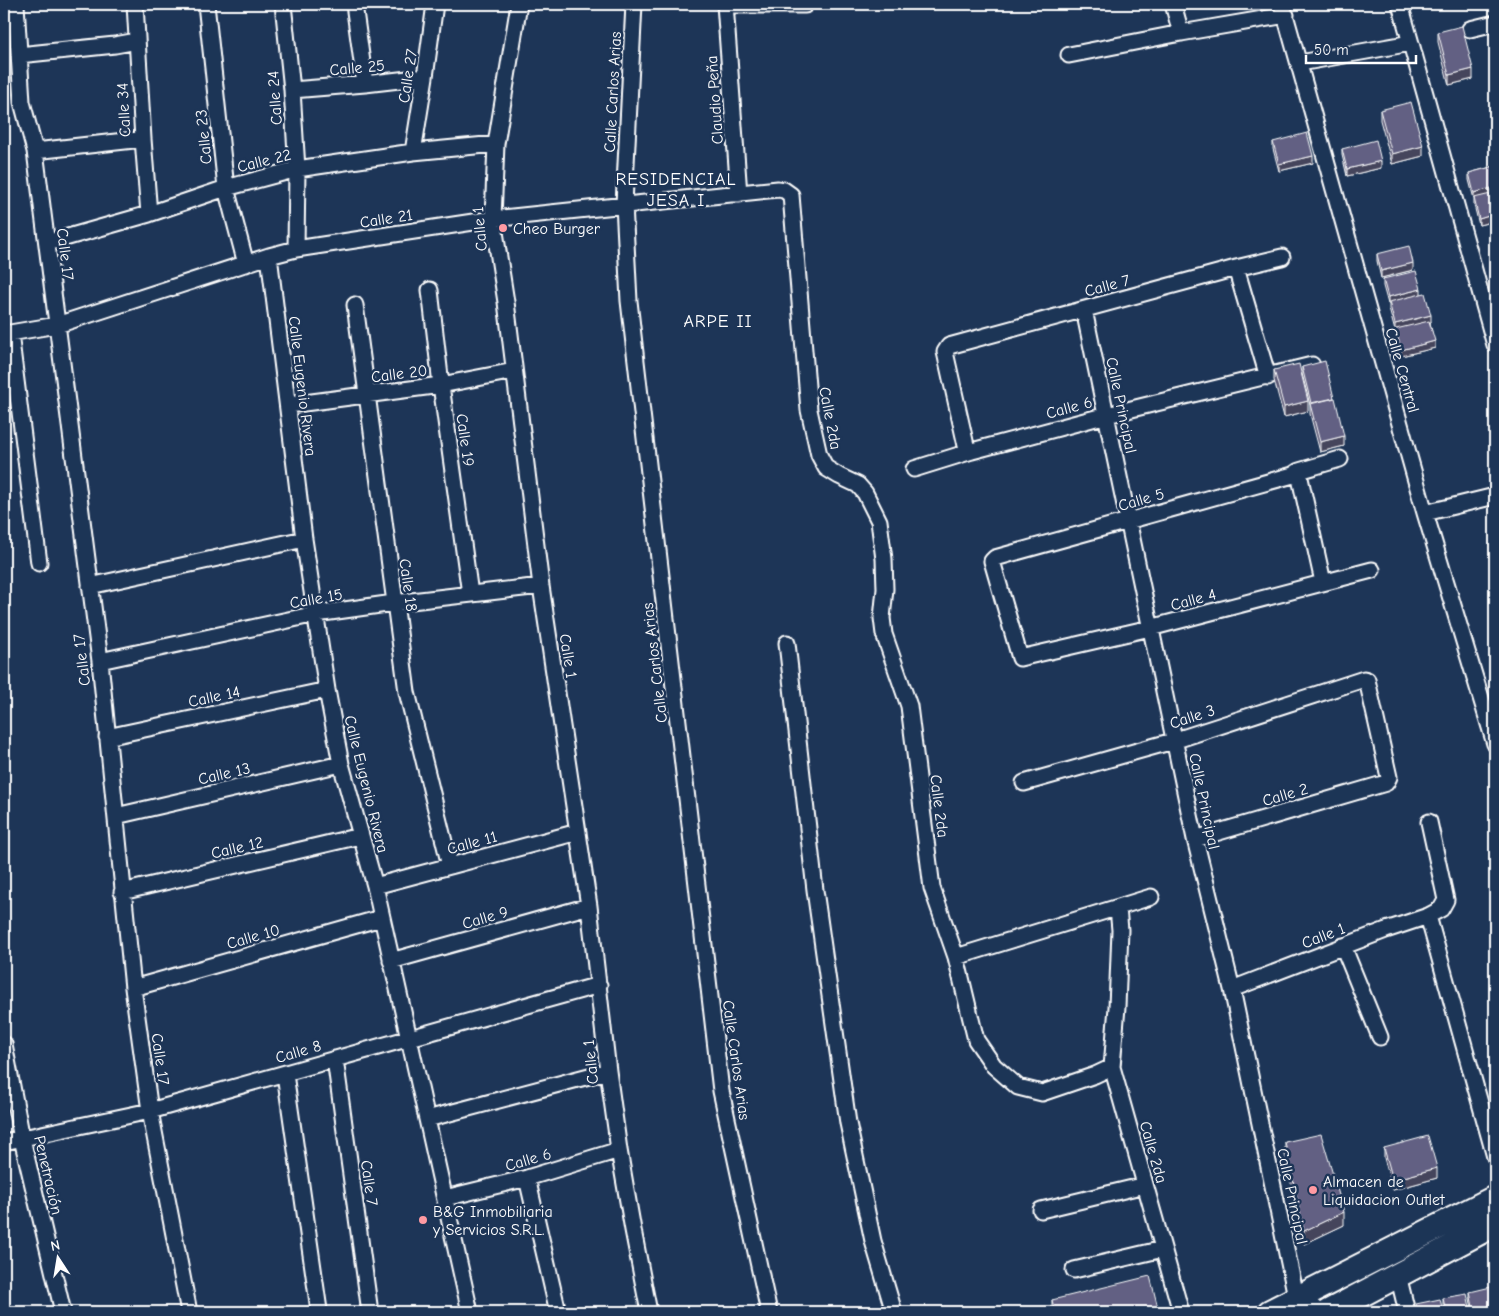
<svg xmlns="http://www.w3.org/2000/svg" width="1499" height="1316" viewBox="0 0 1499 1316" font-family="'Comic Neue',sans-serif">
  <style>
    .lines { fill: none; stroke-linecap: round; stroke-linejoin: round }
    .minor-casing { stroke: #fff; stroke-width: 19 }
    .primary-casing { stroke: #fff; stroke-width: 28 }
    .minor { stroke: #1d3557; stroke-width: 15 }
    .primary { stroke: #1d3557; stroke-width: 24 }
    .wall { fill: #545371; stroke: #fff }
    .shaded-wall { fill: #45445c; stroke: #fff }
    .building { fill: #626183; stroke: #fff }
    .poi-dot { fill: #ff9aa2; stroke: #1d3557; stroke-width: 2 }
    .labels { text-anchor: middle; stroke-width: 5; stroke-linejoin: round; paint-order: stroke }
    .street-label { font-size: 16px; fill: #fff; stroke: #1d3557 }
    .poi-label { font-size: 16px; fill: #fff; stroke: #1d3557; text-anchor: start }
    .neighbourhood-label { font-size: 18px; letter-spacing: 1px; fill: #fff; stroke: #1d3557 }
  </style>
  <rect width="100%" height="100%" fill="#1d3557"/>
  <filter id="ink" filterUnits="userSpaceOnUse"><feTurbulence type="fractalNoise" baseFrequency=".02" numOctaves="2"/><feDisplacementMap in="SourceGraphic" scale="10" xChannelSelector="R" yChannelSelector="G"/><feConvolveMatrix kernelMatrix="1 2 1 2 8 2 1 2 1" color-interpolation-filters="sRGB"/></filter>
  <g filter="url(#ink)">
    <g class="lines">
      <!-- minor casing -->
      <g class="minor-casing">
        <path id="minor" d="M16,4L22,102L35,151L100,661L133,988L150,1111L189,1312
          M135,4L143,139L149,214
          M206,4L226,188L246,264
          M283,4L292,90L297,169L296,249
          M354,4L365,84
          M519,4L496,144L493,219L506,302L541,586L589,906L608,1071L619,1150L633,1230L649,1312
          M634,4L624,204L629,301L721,1091L769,1312
          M725,4L739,194
          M1173,4L1181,33
          M1282,4L1425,513L1495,744
          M1400,4L1495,345
          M725,5H805
          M1470,29L1495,23
          M19,55L115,45L137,41
          M1069,55L1181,33L1286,15
          M1300,63L1411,43
          M292,90L365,84L425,77
          M35,151L143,139
          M413,152L425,77L435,4
          M47,243L149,214L226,188L297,169L413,152L496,144
          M269,256L304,539L327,690L341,764L375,886L470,1312
          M1282,257L1236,268L949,346L945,352L967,450L972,451L1107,415L1312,365
          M1236,268L1268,377
          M430,290L441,385L470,594
          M355,305L407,692L450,866
          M1084,310L1195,839L1232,989L1294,1287L1301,1297L1319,1312
          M10,333L39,563
          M4,334L57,325L269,256L296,249L493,219L778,189L784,190L791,195L809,410L819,455L826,468L839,476L858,485L865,493L879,521L884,559L885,589L882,618L884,634L909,706L932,888L956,957L976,1040L994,1066L1018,1087L1042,1093L1095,1075L1112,1067
          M289,405L441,385L514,371
          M914,469L972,451
          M1293,475L1299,471L1340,459
          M1425,513L1495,496
          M1323,582L1300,478L1293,475L995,558L992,561L1020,658L1150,628L1372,570
          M90,586L304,539
          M787,643L815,890L848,1123L873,1241L894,1312
          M100,661L316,614L394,603L541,586
          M107,737L327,690
          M1024,783L1173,741L1364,679L1367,680L1389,777L1386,783L1195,839
          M116,816L341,764
          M375,886L578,832
          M122,892L360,836
          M1118,908L1120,930L1117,1007L1112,1067L1181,1312
          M1428,916L1495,1157
          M1343,946L1380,1037
          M956,957L1151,897
          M391,961L589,906
          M133,988L381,918
          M1232,989L1386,930L1428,916L1441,909L1446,900L1429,822
          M4,1044L22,1139L63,1312
          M335,1059L370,1312
          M285,1074L319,1310
          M427,1119L608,1071
          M4,1142L150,1111L599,985
          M527,1178L558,1312
          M445,1198L527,1178L619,1150
          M1041,1210L1145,1185
          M1074,1270L1163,1249
          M1398,1275L1407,1312"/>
      </g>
      <!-- primary casing -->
      <g class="primary-casing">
        <path id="primary" d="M1270,1312L1495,1198
          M1328,1312L1495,1224"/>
      </g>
      <!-- minor -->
      <use href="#minor" class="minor"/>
      <!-- primary -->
      <use href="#primary" class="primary"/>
    </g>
    <!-- wall -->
    <path class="wall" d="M1438,32L1473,79L1449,85L1438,42Z
      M1380,110L1423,156L1392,164L1380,120Z
      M1273,142L1313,163L1279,171L1273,149Z
      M1342,149L1381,168L1347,176L1342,155Z
      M1495,166V221L1479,225L1474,205V199L1469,180V173Z
      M1377,254L1413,270L1381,278L1377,261Z
      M1383,279L1421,294L1431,322H1430L1435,348L1401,356L1396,336V331H1395L1389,309V304H1388L1383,286Z
      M1302,367L1344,446L1320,452L1310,414V405L1302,374Z
      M1274,370L1308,411L1284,417L1274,380Z
      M1285,1142L1344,1225L1304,1244L1285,1155Z
      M1384,1148L1437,1178L1393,1190L1384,1158Z
      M1470,1292L1495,1312H1473L1470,1299Z
      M1443,1298L1471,1312H1445L1443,1305Z
      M1052,1300L1159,1312H1052Z"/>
    <!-- shaded-wall -->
    <path class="shaded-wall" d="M1473,69V79L1449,85V75Z
      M1423,146V156L1392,164V154Z
      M1313,156V163L1279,171V164Z
      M1381,161V168L1347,176V169Z
      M1495,187V194L1474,199V193Z
      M1495,214V221L1479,225V219Z
      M1413,263V270L1381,278V271Z
      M1421,289V295L1388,304V297Z
      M1431,315V322L1395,331V324Z
      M1435,341V348L1401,356V350Z
      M1308,401V411L1284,417V407Z
      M1344,436V446L1320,452V442Z
      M1437,1168V1178L1393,1190V1180Z
      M1344,1212V1225L1304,1244V1231Z"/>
    <!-- building -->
    <path class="building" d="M1462,26L1473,69L1449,75L1438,32Z
      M1411,102L1423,146L1392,154L1380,110Z
      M1307,133L1313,156L1279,164L1273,142Z
      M1376,140L1381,161L1347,169L1342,149Z
      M1495,166V187L1474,193L1469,173Z
      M1495,193V214L1479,219L1474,198Z
      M1409,246L1413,263L1381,271L1377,254Z
      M1416,271L1421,289L1388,297L1383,279Z
      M1425,293L1431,315L1395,324L1389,302Z
      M1429,321L1435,341L1401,350L1396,329Z
      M1325,361L1334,398L1311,403L1302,367Z
      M1299,364L1308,401L1284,407L1274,370Z
      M1335,398L1344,436L1320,442L1310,404Z
      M1321,1134L1344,1212L1304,1231L1285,1142Z
      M1428,1136L1437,1168L1393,1180L1384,1148Z
      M1150,1276L1159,1312H1055L1052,1300Z
      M1495,1286V1312H1474L1470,1292Z
      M1467,1294L1471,1312H1446L1443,1298Z
      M1440,1299L1443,1312H1417L1416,1304Z"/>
  </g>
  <!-- markers -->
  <g class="poi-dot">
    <circle cx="503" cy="228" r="5"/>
    <circle cx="1313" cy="1190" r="5"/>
    <circle cx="423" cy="1220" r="5"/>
  </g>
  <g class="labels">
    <!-- street labels -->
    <g class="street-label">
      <text transform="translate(357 67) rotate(-5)" y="6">Calle 25</text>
      <text transform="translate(407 76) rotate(-81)" y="6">Calle 27</text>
      <text transform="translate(612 92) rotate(-87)" y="6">Calle Carlos Arias</text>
      <text transform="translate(274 98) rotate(-94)" y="6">Calle 24</text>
      <text transform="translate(714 100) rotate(-94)" y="6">Claudio Peña</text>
      <text transform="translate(123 110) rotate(-93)" y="6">Calle 34</text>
      <text transform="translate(203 137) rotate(-96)" y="6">Calle 23</text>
      <text transform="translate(264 160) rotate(-14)" y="6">Calle 22</text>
      <text transform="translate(386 218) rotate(-9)" y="6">Calle 21</text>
      <text transform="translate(479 229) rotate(-95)" y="6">Calle 1</text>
      <text transform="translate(66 254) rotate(83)" y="6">Calle 17</text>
      <text transform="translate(1107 285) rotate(-15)" y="6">Calle 7</text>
      <text transform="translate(1403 370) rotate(74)" y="6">Calle Central</text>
      <text transform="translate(399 373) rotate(-7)" y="6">Calle 20</text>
      <text transform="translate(303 386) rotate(83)" y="6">Calle Eugenio Rivera</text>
      <text transform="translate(1122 405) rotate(78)" y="6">Calle Principal</text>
      <text transform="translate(1069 407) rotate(-15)" y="6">Calle 6</text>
      <text transform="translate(831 418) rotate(79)" y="6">Calle 2da</text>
      <text transform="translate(466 440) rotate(82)" y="6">Calle 19</text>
      <text transform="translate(1141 499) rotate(-16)" y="6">Calle 5</text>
      <text transform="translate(409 585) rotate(82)" y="6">Calle 18</text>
      <text transform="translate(316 598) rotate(-10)" y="6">Calle 15</text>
      <text transform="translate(1193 599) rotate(-15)" y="6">Calle 4</text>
      <text transform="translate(569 656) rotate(81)" y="6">Calle 1</text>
      <text transform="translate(81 660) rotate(-97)" y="6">Calle 17</text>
      <text transform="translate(654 663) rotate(-97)" y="6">Calle Carlos Arias</text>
      <text transform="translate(214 696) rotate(-12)" y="6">Calle 14</text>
      <text transform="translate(1192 716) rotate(-18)" y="6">Calle 3</text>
      <text transform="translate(224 773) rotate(-13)" y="6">Calle 13</text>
      <text transform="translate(367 784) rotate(76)" y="6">Calle Eugenio Rivera</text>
      <text transform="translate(1285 794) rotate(-16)" y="6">Calle 2</text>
      <text transform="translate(1205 801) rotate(78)" y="6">Calle Principal</text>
      <text transform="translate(940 806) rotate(83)" y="6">Calle 2da</text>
      <text transform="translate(472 842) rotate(-15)" y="6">Calle 11</text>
      <text transform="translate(237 847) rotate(-13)" y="6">Calle 12</text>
      <text transform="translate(485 917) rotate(-16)" y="6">Calle 9</text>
      <text transform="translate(1323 935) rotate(-21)" y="6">Calle 1</text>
      <text transform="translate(253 936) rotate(-16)" y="6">Calle 10</text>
      <text transform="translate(298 1051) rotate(-16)" y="6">Calle 8</text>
      <text transform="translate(161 1059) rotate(82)" y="6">Calle 17</text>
      <text transform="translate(737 1060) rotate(82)" y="6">Calle Carlos Arias</text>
      <text transform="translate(590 1062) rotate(-96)" y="6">Calle 1</text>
      <text transform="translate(1154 1152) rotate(74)" y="6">Calle 2da</text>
      <text transform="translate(528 1159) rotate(-16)" y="6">Calle 6</text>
      <text transform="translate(49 1175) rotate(77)" y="6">Penetración</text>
      <text transform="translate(370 1183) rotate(82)" y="6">Calle 7</text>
      <text transform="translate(1293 1196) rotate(78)" y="6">Calle Principal</text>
    </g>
    <!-- poi labels -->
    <g class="poi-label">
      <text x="513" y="234">Cheo Burger</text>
      <text x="1323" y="1187">Almacen de<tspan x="1323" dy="18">Liquidacion Outlet</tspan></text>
      <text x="433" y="1217">B&amp;G Inmobiliaria<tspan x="433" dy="18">y Servicios S.R.L.</tspan></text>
    </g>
    <!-- neighbourhood labels -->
    <g class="neighbourhood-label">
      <text x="676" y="185">RESIDENCIAL<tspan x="676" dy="21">JESA I</tspan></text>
      <text x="718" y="327">ARPE II</text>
    </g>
  </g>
  <!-- margin -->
  <rect width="1499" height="1316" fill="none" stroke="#1d3557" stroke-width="20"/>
  <rect x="10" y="10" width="1479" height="1296" fill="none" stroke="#fff" stroke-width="2" filter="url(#ink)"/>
  <!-- north arrow -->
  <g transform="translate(58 1258) rotate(348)" stroke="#1d3557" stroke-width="4" paint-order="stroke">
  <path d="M0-4L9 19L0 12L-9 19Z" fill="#ffffff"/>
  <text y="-8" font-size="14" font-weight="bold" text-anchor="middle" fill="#ffffff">N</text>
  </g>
  <!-- scale -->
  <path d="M1306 55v8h110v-8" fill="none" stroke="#ffffff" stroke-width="2.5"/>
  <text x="1314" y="55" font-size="15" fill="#ffffff" stroke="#1d3557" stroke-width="4" paint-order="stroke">50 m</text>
</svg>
